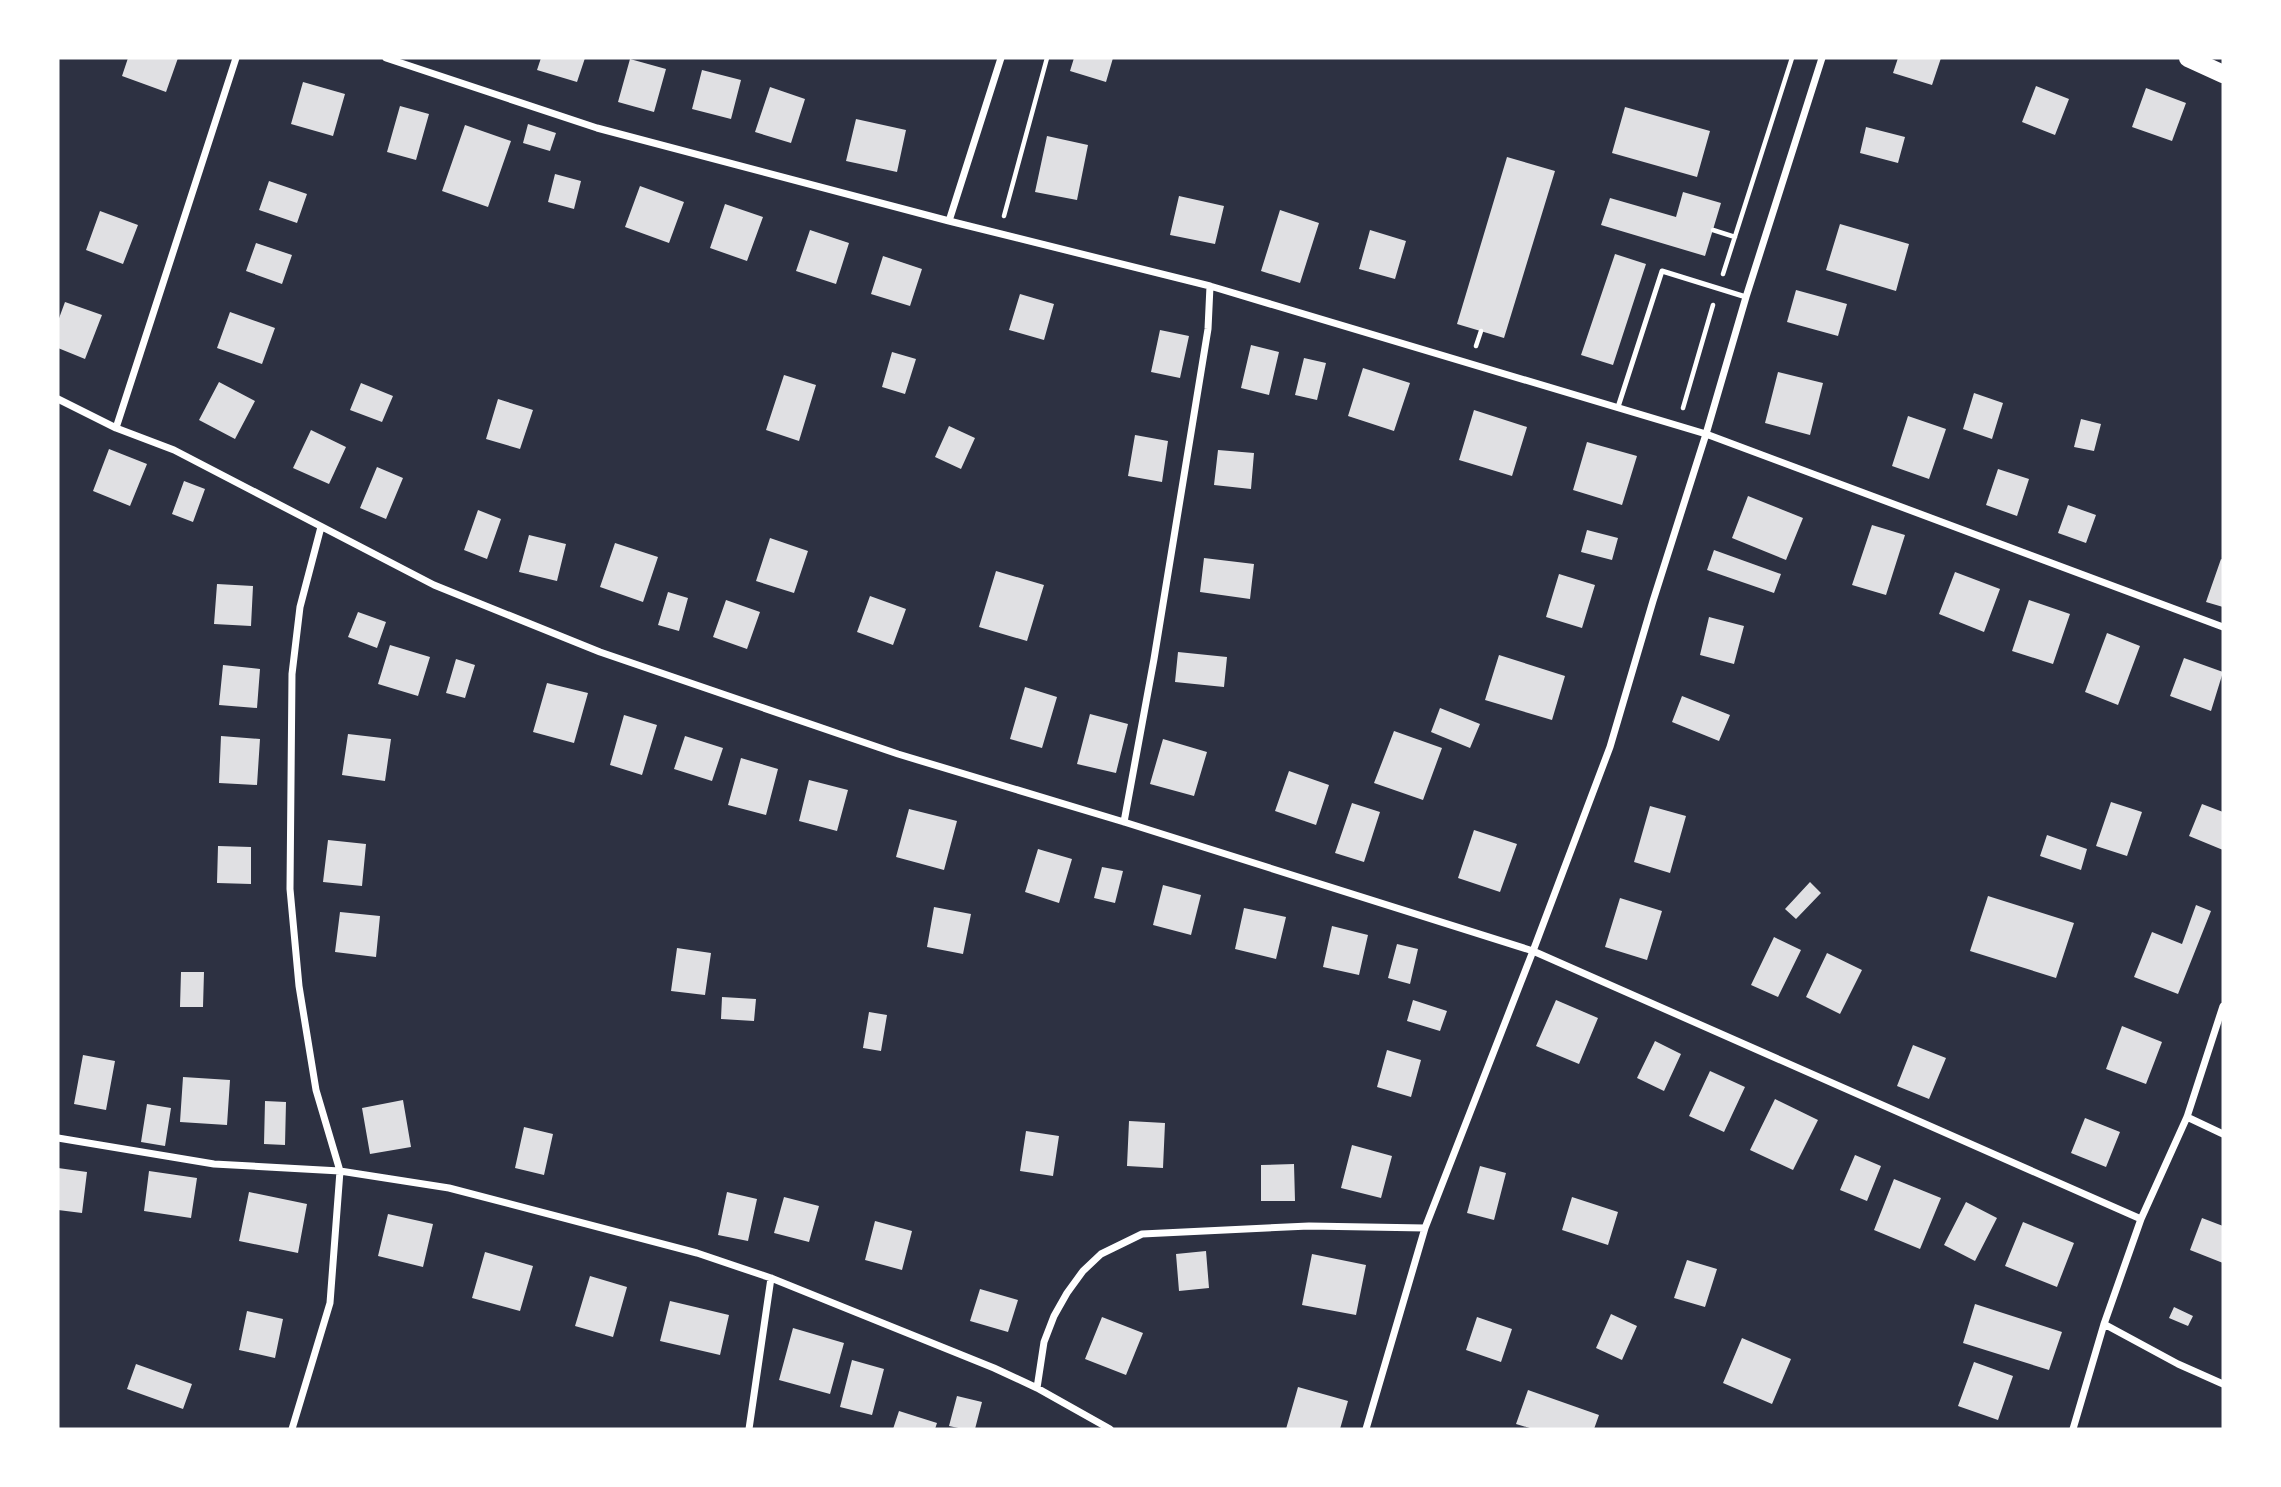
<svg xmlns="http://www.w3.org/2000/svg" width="2281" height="1487" viewBox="0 0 2281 1487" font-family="'PT Sans',sans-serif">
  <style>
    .building { fill: #e0e0e3 }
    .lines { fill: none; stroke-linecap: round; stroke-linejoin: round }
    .path { stroke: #fff; stroke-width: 4.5 }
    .service { stroke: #fff; stroke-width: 5 }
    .minor { stroke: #fff; stroke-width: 7 }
    .primary { stroke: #fff; stroke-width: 18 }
  </style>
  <rect width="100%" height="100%" fill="#2d3142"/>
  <!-- building -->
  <path class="building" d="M128,58H178L166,92L122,76Z
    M541,58H585L577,82L537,70Z
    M1074,58H1113L1106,82L1070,71Z
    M1898,58H1941L1932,85L1893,73Z
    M630,59L666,69L654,112L618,102Z
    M702,70L741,80L731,119L692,109Z
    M303,82L345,94L333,136L291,124Z
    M2036,86L2069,99L2055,135L2022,122Z
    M770,87L805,99L791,143L755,132Z
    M2146,88L2186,103L2172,141L2132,127Z
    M400,106L429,114L416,160L387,152Z
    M1625,107L1710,131L1697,177L1612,153Z
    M856,119L906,130L897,172L846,161Z
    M528,124L556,133L550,151L523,143Z
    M465,125L511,141L488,207L442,191Z
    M1866,127L1905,137L1898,163L1860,153Z
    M1047,136L1088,145L1077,200L1035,192Z
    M1507,157L1555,171L1504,338L1457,324Z
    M555,174L581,181L574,209L548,202Z
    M269,181L307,194L297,223L259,210Z
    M640,186L684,202L669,243L625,227Z
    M1683,192L1721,203L1705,256L1601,225L1610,198L1676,217Z
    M1179,196L1224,206L1215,244L1170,235Z
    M725,204L763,217L747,261L710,248Z
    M1280,210L1319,223L1300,283L1261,271Z
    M100,211L138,225L123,264L86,250Z
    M1840,224L1909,244L1896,291L1826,270Z
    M810,230L849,243L836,284L796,271Z
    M1370,230L1406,241L1395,279L1359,269Z
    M256,243L292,255L282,284L246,271Z
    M1615,254L1646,264L1613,365L1581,355Z
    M883,256L922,269L910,306L871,294Z
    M1796,290L1847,304L1838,336L1787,322Z
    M1020,294L1054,304L1044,340L1009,330Z
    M65,302L102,315L85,359L58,348V321Z
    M230,312L275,328L262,364L217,348Z
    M1160,330L1189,336L1180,378L1151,372Z
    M1251,345L1279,352L1269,395L1241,388Z
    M892,352L916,359L905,394L882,387Z
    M1304,358L1326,363L1317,400L1295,395Z
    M1363,368L1410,383L1394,431L1348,416Z
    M1778,372L1823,383L1810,435L1765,423Z
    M784,375L816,385L799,441L766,430Z
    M219,382L255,401L235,439L199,420Z
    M361,383L393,396L382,422L350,410Z
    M1974,393L2003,403L1992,439L1963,429Z
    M498,399L533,410L520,449L486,439Z
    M1474,410L1527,427L1512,476L1459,460Z
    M1908,416L1946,429L1929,479L1892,466Z
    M2081,419L2101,424L2094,451L2074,447Z
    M949,426L975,438L961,469L935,457Z
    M311,430L346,447L329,484L293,468Z
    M1135,435L1168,441L1162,482L1128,476Z
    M1587,442L1637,456L1622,505L1573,490Z
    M109,449L147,464L130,506L93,491Z
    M1218,450L1254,453L1251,489L1214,485Z
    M377,467L403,478L386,519L360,508Z
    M1998,469L2029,479L2017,516L1986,505Z
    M184,481L205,489L193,522L172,514Z
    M1748,496L1803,518L1786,560L1732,538Z
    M2068,505L2096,515L2086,543L2058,533Z
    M478,510L501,519L487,559L464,550Z
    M1872,525L1905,535L1886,595L1852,585Z
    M1587,530L1618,538L1612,560L1581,552Z
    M529,535L566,544L557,581L519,572Z
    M770,538L808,551L794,593L756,581Z
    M615,543L658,557L643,602L600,587Z
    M1714,550L1781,574L1774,593L1707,570Z
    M1204,558L1254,564L1250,599L1200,592Z
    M2221,559L2223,560V607L2206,602Z
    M996,571L1044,585L1027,641L979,627Z
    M1955,572L2000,589L1984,632L1939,614Z
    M1559,574L1595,585L1582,628L1546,617Z
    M217,584L253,586L251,626L214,624Z
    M668,592L688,598L679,631L658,625Z
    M870,596L906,609L893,645L857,632Z
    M726,600L760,612L747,649L713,637Z
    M2029,600L2070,614L2053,664L2012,651Z
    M358,612L386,622L377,648L348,637Z
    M1709,617L1744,626L1734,664L1700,655Z
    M2107,633L2140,646L2118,705L2085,692Z
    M390,645L430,657L418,696L378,684Z
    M1178,652L1227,657L1224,687L1175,682Z
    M1499,655L1565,676L1552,720L1485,700Z
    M2184,658L2223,672L2211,711L2170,696Z
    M456,659L475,665L465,698L446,693Z
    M223,665L260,669L257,708L219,705Z
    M547,683L588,693L574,743L533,732Z
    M1025,687L1057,697L1042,748L1010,739Z
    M1682,696L1730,715L1719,741L1672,722Z
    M1440,708L1480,724L1470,748L1431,732Z
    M1090,714L1128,724L1116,773L1077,764Z
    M624,715L657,725L642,775L610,765Z
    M1394,731L1442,748L1423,800L1374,783Z
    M348,734L391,739L385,781L342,775Z
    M221,736L260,739L257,785L219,783Z
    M685,736L723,748L712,781L674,769Z
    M1163,739L1207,752L1194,796L1150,784Z
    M741,758L778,769L766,815L728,805Z
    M1289,771L1329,785L1316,825L1275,811Z
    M809,780L848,790L837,831L799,821Z
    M2111,802L2142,812L2127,856L2096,846Z
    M1352,803L1380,812L1364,862L1335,853Z
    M2202,804L2223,812V850L2189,836Z
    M1650,806L1686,816L1670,873L1634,862Z
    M909,809L957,821L944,870L896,857Z
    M1474,830L1517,844L1500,892L1458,878Z
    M2047,835L2087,849L2081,870L2040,856Z
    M328,840L366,844L362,886L323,882Z
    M218,846L251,847V884L217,883Z
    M1038,849L1072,859L1059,903L1025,892Z
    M1102,867L1123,871L1115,903L1094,898Z
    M1810,882L1821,893L1796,919L1785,909Z
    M1163,885L1201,895L1191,935L1153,925Z
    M1988,896L2074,923L2056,978L1970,951Z
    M1620,898L1662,911L1647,960L1605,947Z
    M2196,905L2211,911L2178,994L2134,977L2152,932L2182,944Z
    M934,907L971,914L963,954L927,947Z
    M1244,908L1286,917L1276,959L1235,949Z
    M340,912L380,916L376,957L335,952Z
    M1332,926L1368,935L1359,975L1323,967Z
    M1774,937L1801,950L1778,997L1751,985Z
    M1397,944L1418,949L1410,984L1388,978Z
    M677,948L711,953L705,995L671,991Z
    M1827,953L1862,970L1840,1014L1806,997Z
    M181,972H204L203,1007H180Z
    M722,997L756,999L754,1021L721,1019Z
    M1413,1000L1447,1011L1440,1031L1407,1021Z
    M1556,1000L1598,1018L1579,1064L1536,1046Z
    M869,1012L887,1015L881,1051L863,1048Z
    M2122,1026L2162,1042L2146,1084L2106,1069Z
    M1655,1041L1681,1054L1664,1091L1637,1078Z
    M1913,1045L1946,1058L1929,1099L1897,1086Z
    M1387,1050L1421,1060L1411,1097L1377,1087Z
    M83,1055L115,1061L106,1110L74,1104Z
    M1710,1071L1745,1087L1724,1132L1689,1116Z
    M183,1077L230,1080L227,1125L180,1122Z
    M1775,1099L1818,1120L1793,1170L1750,1150Z
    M403,1100L411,1147L370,1154L362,1108Z
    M265,1101L286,1102L285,1145L264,1144Z
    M147,1104L171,1108L165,1146L141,1142Z
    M2085,1118L2120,1132L2106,1167L2071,1153Z
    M1129,1121L1165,1123L1163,1168L1127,1166Z
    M524,1127L553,1134L544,1175L515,1168Z
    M1026,1131L1059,1136L1053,1176L1020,1171Z
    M1352,1145L1392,1156L1381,1198L1341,1188Z
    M1855,1155L1881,1166L1867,1201L1840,1190Z
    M1294,1164L1295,1201H1261V1165Z
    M1480,1166L1506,1173L1494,1220L1467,1213Z
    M58,1168L87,1172L82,1213L58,1210Z
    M149,1171L197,1178L191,1218L144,1211Z
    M1894,1179L1941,1198L1920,1249L1874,1230Z
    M249,1192L307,1204L298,1253L239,1241Z
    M727,1192L757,1199L748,1241L718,1235Z
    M784,1197L819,1206L809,1242L774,1233Z
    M1572,1197L1618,1212L1608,1245L1562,1230Z
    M1966,1202L1997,1218L1975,1261L1944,1245Z
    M388,1214L433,1224L423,1267L378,1256Z
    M2202,1218L2223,1226V1263L2190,1250Z
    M875,1221L912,1231L902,1270L865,1260Z
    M2023,1222L2074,1243L2057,1287L2005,1266Z
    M1206,1251L1209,1288L1179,1291L1176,1254Z
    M485,1252L533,1266L520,1311L472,1298Z
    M1312,1254L1366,1265L1356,1315L1302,1305Z
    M1687,1260L1717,1269L1705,1307L1674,1298Z
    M590,1276L627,1287L613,1337L575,1326Z
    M980,1289L1018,1300L1008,1332L970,1321Z
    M670,1301L729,1315L720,1355L660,1341Z
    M1975,1304L2062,1332L2049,1370L1963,1343Z
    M2174,1307L2193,1316L2188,1326L2169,1318Z
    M247,1311L283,1319L275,1358L239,1350Z
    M1611,1314L1637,1326L1622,1360L1596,1348Z
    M1102,1317L1143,1333L1126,1375L1085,1359Z
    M1477,1317L1512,1329L1501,1362L1466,1350Z
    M793,1328L844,1343L830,1394L779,1380Z
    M1742,1338L1791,1359L1772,1404L1723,1383Z
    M852,1360L884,1369L872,1415L840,1407Z
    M1974,1362L2013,1376L1998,1420L1958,1406Z
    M136,1364L192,1384L183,1409L127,1389Z
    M1298,1387L1348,1401L1340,1429H1286Z
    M1528,1390L1599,1415L1594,1429H1533L1516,1424Z
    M957,1396L982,1402L975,1429H963L949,1426Z
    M899,1411L937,1423L935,1429H893Z"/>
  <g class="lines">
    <!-- path -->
    <path class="path" d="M1004,216L1047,58
      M1713,230L1735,237
      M1723,274L1792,58
      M1476,346L1481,331
      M1683,408L1713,305"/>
    <!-- service -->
    <path class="service" d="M1618,407L1662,271L1746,297"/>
    <!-- minor -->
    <path class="minor" d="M386,58L597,128L949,221L1210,286L1706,434L2223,627
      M949,221L1001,58
      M58,399L116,428L174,450L434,585L600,652L898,754L1124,822L1533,951L2141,1219
      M116,428L236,58
      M1124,822L1154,659L1208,329L1210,286
      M2187,1117L2223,1134
      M58,1138L214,1164L340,1171L449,1188L697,1253L771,1278L994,1368L1037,1388L1110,1429
      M2104,1324L2178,1364L2223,1384
      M1037,1388L1044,1342L1054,1316L1067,1293L1083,1271L1101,1254L1142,1234L1309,1226L1425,1228
      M292,1429L330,1303L340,1171L316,1090L299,986L290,889L292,674L300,607L321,527
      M749,1429L771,1278
      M1366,1429L1425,1228L1533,951L1610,747L1653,601L1706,434L1746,297L1822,58
      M2073,1429L2104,1324L2141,1219L2187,1117L2223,1006"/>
    <!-- primary -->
    <path class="primary" d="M2188,58L2223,74"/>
  </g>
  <!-- border -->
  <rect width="2281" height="1487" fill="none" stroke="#ffffff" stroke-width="119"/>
</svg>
